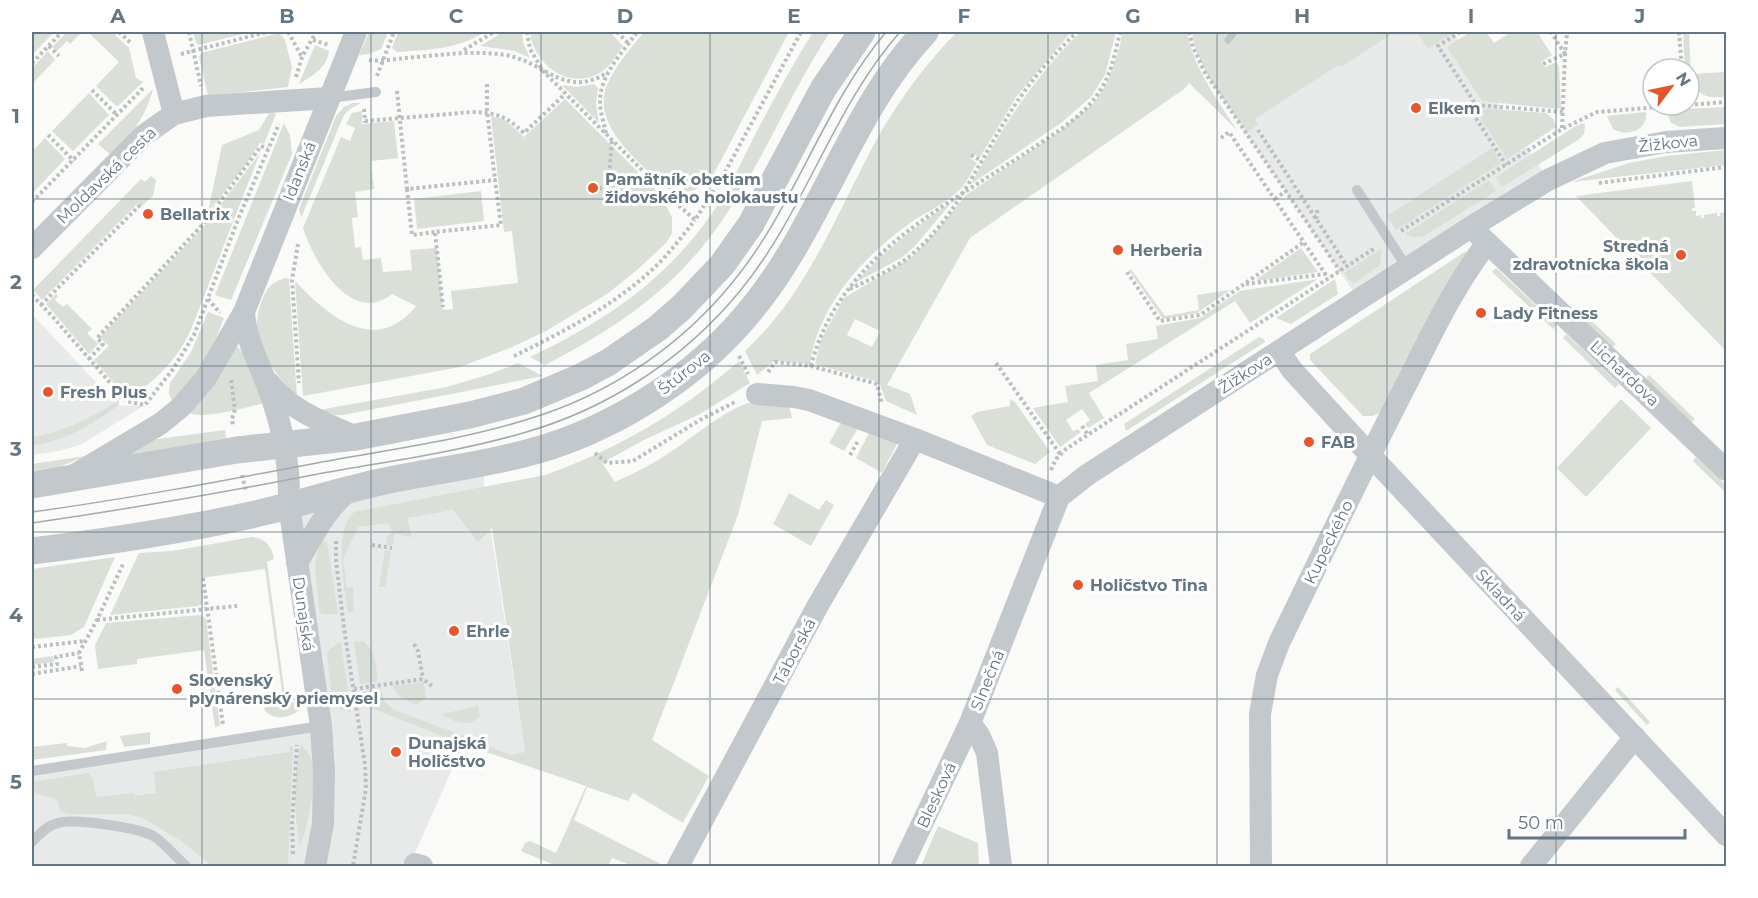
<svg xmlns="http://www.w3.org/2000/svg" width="1758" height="898" viewBox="0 0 1758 898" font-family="Montserrat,sans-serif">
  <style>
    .built { fill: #e8e9e9 }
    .green { fill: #dadfd7; fill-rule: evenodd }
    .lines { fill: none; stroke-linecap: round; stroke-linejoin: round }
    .stream { stroke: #bbc7cb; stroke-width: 7 }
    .path { stroke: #bbbfc2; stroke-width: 4; stroke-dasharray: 3 3; stroke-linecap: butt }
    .service { stroke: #c3c8cc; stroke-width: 10 }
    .minor { stroke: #c3c8cc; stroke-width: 22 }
    .tertiary { stroke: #c3c8cc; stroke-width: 27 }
    .tram { stroke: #a2aab0; stroke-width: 1.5 }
    .grid { fill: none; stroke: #657683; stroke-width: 1.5; stroke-opacity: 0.55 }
    .poi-dot { fill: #e4572e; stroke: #fff; stroke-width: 2 }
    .labels { text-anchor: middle; stroke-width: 6; stroke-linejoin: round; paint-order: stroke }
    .poi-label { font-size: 16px; font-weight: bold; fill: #657683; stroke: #fff; text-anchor: start }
    .street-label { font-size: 16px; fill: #657683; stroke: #fff }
    .neatline { fill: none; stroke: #657683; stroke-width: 2 }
    .grid-label { font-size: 20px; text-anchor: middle; font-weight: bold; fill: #657683 }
  </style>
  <rect width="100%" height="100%" fill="#fafaf8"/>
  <!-- built -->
  <path class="built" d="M1267,32H1453L1548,180L1359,300L1204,71Z
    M32,314L118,406L145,405L82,444L59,451L32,455Z
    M484,463V486L527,765L463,745L409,866H32V771L326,725L289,505Z"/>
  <!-- green -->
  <path class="green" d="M32,32H54L32,55Z
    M67,32H82L70,44L67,41L57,51L52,47Z
    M88,32H112L129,48L136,78L143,82L118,106H116L96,86L119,62Z
    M193,32H250L199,45L196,43Z
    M369,32H388L381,49L369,54L359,55Z
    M398,32H485C458,49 429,50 397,52L392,48Z
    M503,32H522L523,42L530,58L515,51L480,46Z
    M530,32H610L623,46C616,55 610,68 598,74C567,90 534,64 530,32Z
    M644,32H789L711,179C698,192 683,195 666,188C641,163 590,126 607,85C615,66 631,48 644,32Z
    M813,32H830C790,93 763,162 721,222C675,289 615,329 545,365L530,357C610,319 672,276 721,200C735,178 745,154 757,131C775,97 793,64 813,32Z
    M957,32H1071L1016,97L980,157L972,154L970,158L977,163C971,172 966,186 956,193C941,206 922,214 906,226C861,259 818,307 810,364L774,361L757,375L745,351C811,290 839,206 882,130C903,95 928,61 957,32Z
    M1081,32H1116L1105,75L1091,97L1061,123L971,184C1002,129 1034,76 1081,32Z
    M1122,32H1187C1194,69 1217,99 1237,130L1189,83L1184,89L970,238L887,385L910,394L917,415L886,401L879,382L815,364L820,342L844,298L912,257L935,233L966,195L1056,134L1094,103L1108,81L1120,46ZM855,319L880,331L872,347L847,335Z
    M1192,32H1395L1341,67L1338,65L1255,119L1258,124L1248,132C1227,102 1197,69 1192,32Z
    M1417,32H1454L1428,49Z
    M1470,32H1486L1494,43L1511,32H1537L1552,55L1541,62L1545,67L1556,62L1559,67L1561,107L1558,109L1482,101L1447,47Z
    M1683,32H1689L1691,74L1726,72V97C1706,98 1703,97 1689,82V69H1685Z
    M279,33L285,40L292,67L288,87L208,96L199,57L201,53Z
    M315,45L329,51C327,68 312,76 299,84Z
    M48,51L55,60L32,84V68Z
    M594,84L598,88L596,103L599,123L562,85L577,87Z
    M153,89C146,117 130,136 112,156L98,144Z
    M89,93L109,115L73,151L52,131Z
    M565,99L660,194L672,217V233L667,242L637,270L607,294L546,331L510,348L460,367L303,396L295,281C327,315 375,357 416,306L392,294C351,327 313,260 303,228L341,137L350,141L355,128L346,124L352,113L362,111V124L394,121L398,158L371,161L374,189L355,192L358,217L352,218L355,248L361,247L363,260L381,258L383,272L412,270L410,250L437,248L443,310L453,309L451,291L518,283L512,231L504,232L491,116L504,119L524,137Z
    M353,103H361L350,109L344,115L301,218L299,209L336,116L344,107Z
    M1726,107V124L1680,127L1671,123L1666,110Z
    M1474,108L1546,113L1553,119L1556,127L1507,159Z
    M270,112L276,114L264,144L260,143L244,167L208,212L222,145L259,130Z
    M1646,112C1648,131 1627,137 1613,129L1607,116Z
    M284,123L290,135L292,154L231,300L215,295Z
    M1583,123L1585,125L1584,134L1578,140L1502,187L1496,177L1574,127Z
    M45,138L65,159L32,194V152Z
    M1492,148L1501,163L1396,230L1387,216Z
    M1726,150V165L1571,182L1629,163L1666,156Z
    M260,153L192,327C178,359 157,380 128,399L94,360L109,346L100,337L206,224Z
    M151,176L156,180L153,196L142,206L138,203L42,300L33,290L141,179L145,182Z
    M1489,180L1496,191L1424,236L1413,237L1405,234Z
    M1692,181L1695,208H1692V211H1696V216L1701,215V218H1704V215L1717,213V216H1720V213L1726,212V347L1724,349L1576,196Z
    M481,191L484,221L417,229L414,199Z
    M952,202L914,247L901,258L855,283C884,251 916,226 952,202Z
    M1301,248L1318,272L1257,281V279Z
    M1382,248L1380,265L1355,283L1349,280L1344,273Z
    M1466,251L1467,254L1380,413L1372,416H1363L1310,360V354Z
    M1496,268L1557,325L1553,329L1492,272Z
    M1131,269L1165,316L1199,310L1197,295L1230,290L1197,313L1163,319L1129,270Z
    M286,278L289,279L297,397C273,373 247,339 261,303C266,289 271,282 286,278Z
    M1318,279L1250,323L1235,301L1089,393L1104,418L1088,428L1085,424L1090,420L1082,409L1066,420L1073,431L1078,429L1081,432L1060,447L1033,408L1068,402L1065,386L1098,381L1096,365L1128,360L1126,344L1158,339L1156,326L1200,318L1240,291Z
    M1335,279L1338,294L1291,324L1276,318Z
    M56,294L58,296L55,300L63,307L67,304L92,329L87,333L98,344L89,354L46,304Z
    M1581,311L1616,344L1612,348L1577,315Z
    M208,312L224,318L213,346L201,368L172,401L169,394L170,383L191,352Z
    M1566,334L1619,384L1615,388L1563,338Z
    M1259,337L1264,339L1265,342L1126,431L1124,424Z
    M234,347H238L242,352L265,403C246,407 203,421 187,412Z
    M739,361L750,383L700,414L644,440L602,463L615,482C635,473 654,463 672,451C697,435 736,399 766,400C773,401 782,404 789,406L792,418L762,421L738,515L652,740L709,776L683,823L633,793L628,801L587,787L574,820L661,864L659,866H633L612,858L608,866H557L521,851L525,843L530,841L556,853L586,786L463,744L363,705L361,692L380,688L384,701L394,710L469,738L482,739L488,738L485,745L511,755L525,752L492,528L478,542L453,510L407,518L412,537L395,534L393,545H386L387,537L392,532L389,523L358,527L343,559L347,588L353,587L354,611L348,613C344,586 333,532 354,512L545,475C618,449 681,412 739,361Z
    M518,363L543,376L343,415H334L319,410L447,387L490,374Z
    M1649,375L1695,419L1691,423L1645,379Z
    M1010,399L1015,402L1050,452L1035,464L987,445L971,416L977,412L1010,406Z
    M1621,399L1651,428L1586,497L1557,468Z
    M119,400V405C92,424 68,440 34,445L33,437C65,431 92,418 119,400Z
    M843,419L857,430L844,451L829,443Z
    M225,430L226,438L131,456V453L151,440Z
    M869,433L900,438L882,473L856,458Z
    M86,456L59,467L32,471V464Z
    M1696,457L1726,485V493L1693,461Z
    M789,493L819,510L826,500L834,505L811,546L773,524Z
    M252,537C265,538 272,546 274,559L267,562L286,703L304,701C301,717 273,724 264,709L268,702L283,699L265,569L201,578L203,599L202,604L198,606L110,615L139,553L172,551Z
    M320,542H327L338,614H322L319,610L315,566Z
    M385,550L391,551L385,587H379Z
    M115,557L84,627L71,635L36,639L32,637V569Z
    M201,615L206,619L220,726L215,727L204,650L137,659V664L98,669L95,645L106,623Z
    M363,641C376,651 376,666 378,681L360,684L354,642Z
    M338,643H341L351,712L340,709L332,699L327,655L329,650Z
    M53,656L54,662L32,665V659Z
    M424,682L426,698L416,705L399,696L392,686Z
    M1618,687L1650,722L1647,725L1615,690Z
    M478,706L480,715C471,729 453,722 442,714Z
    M150,732V744L124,747L120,736Z
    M107,741L106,750L32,760V747L67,743V746L85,748Z
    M301,745C306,750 310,754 312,761C317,781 308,826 300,846C294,821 293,771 301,745Z
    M289,746H293L288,866H212L181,841L143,818L127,814H68L60,811L57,799L32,793V782L89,773L93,779L96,797L134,793L135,796L156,793L154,772L290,752Z
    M938,826L978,843L979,866H921Z"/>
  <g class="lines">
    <!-- stream -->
    <path class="stream" d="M1228,40L1234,32"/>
    <!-- path -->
    <path class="path" d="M119,32L132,44
      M189,32L201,86
      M288,32L302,57
      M527,32L530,49L543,71L663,191L695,220L724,174L801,32
      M617,32L629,44
      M1189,32L1193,47L1204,71L1340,271
      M1460,32L1438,46L1476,105
      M1679,32L1682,69
      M313,40L329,45
      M49,46L59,56
      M464,50L494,32
      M181,54L267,32
      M369,60C380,62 394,59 406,58C440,55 472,50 506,55C545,62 566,100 608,72
      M32,63L62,32
      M1543,64L1565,54L1551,32
      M377,76L394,32
      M296,77L302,57L316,32
      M487,84V110L495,180
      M92,90L117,115
      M397,91L407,189L495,180L501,225L435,232L443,307
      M1476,105L1564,112
      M1476,105L1470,109L1506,165
      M1689,105L1726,102
      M364,109L365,121L471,112C497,113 505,115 524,133L565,94
      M1562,128L1565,54L1567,32
      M1258,130L1347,266
      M606,133C604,123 600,112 600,101C600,75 623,52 637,32
      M48,135L74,161
      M1221,138L1229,132L1328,278
      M971,155L982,161
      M1599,183L1726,167
      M593,188L608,189L612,140
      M407,189L412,235L435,232
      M1275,199L1286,191
      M32,202L144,87
      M1316,219L1318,207
      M1401,231L1562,129L1597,112L1683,105
      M298,244L292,280L299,383
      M1127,272L1160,321L1200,315L1304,242
      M1246,284L1326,274
      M850,289C870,279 893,270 910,256C954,220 976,168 1005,121C1024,88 1050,58 1077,32
      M32,295L52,316L126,401L145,405L173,369L194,335L239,217L279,124
      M208,299L220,313
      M41,305L139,206L141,208
      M514,356C567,330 621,302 662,260C674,247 685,233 695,220
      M739,356L748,374
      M89,359L103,344L97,338L204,223L261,146L268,149
      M996,363L1060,454
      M811,366C838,258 941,209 1027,152C1050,136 1081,119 1097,95C1111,77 1115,53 1120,32
      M768,372L775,362L811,366L877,384L882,404
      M231,380L235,409L232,419L233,426
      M1082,426L1088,435
      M595,453L607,463L633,461L700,420L737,401
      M850,455L858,441
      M1051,470L1056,459L1066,449L1375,248
      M242,475L246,491
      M336,541V560L344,628L365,765L366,788L353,866
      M372,545L392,548
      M203,578L223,725
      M97,620L237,606
      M414,644L418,651L423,679
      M32,647L84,641
      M32,667L57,664L56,657L79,653
      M82,671L79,653L97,620L124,562
      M32,674L81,666
      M354,689L423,679L433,687
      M293,854L292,824L297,745"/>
    <!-- service -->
    <path class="service" d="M330,98L376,92
      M1357,190L1407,268
      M32,771L321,726
      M32,842C39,834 48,825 58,823C74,818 142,828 155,837C166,845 176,857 186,866"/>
    <!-- minor -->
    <path class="minor" d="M153,32L174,114
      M1477,233L1726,470
      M32,248L144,135L174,114L206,106L329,98
      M244,312C246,340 258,361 268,387C282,424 290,465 289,505L321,726L324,772L323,824L315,866
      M1280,352L1292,370L1370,455L1726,835
      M269,383C293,412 323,422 356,437
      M757,394L794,397L809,400L915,439L1059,497
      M76,474L160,424L181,407L206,378L244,312L356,32
      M297,563C313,537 325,509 350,490
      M970,723L979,735L987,753L1001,866
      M415,864L422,866
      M678,866L817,607L915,439
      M902,866L970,723L1059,497L1087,475L1471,227L1548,180L1605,153L1666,142L1726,138
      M1261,866L1260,714L1267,675L1279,643C1321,557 1362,470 1406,385C1430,337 1454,286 1487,243
      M1531,866L1635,737"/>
    <!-- tertiary -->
    <path class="tertiary" d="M32,485L237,450L356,437L470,415L524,401L581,377L609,362L658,328L682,307L722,265L751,224L823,89L862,32
      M32,551C105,542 178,531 251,515C294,505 336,492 380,482C436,470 493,464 548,447C622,423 695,376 745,317C820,231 847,115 925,32"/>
    <!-- tram -->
    <path class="tram" d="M32,512C127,499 222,481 317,463C392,449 472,439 544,414C617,389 683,343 732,283C795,207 822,108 886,32
      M32,523C129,509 226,492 323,473C389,461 458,452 523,433C608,409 684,359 740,291C805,212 832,109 900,32"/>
  </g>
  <!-- grid -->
  <path class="grid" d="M202,32V866M371,32V866M541,32V866M710,32V866M879,32V866M1048,32V866M1217,32V866M1387,32V866M1556,32V866M32,199H1726M32,366H1726M32,532H1726M32,699H1726"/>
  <!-- markers -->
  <g class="poi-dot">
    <circle cx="1416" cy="108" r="6"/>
    <circle cx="593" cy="188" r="6"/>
    <circle cx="148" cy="214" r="6"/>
    <circle cx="1118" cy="250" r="6"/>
    <circle cx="1681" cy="255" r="6"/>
    <circle cx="1481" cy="313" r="6"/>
    <circle cx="48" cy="392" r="6"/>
    <circle cx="1309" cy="442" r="6"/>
    <circle cx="1078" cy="585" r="6"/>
    <circle cx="454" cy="631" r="6"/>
    <circle cx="177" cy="689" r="6"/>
    <circle cx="396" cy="752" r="6"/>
  </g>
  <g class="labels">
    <!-- poi labels -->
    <g class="poi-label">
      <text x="1428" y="114">Elkem</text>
      <text x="605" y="185">Pamätník obetiam<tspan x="605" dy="18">židovského holokaustu</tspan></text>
      <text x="160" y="220">Bellatrix</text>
      <text x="1669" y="252" text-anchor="end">Stredná<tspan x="1669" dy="18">zdravotnícka škola</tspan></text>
      <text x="1130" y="256">Herberia</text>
      <text x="1493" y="319">Lady Fitness</text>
      <text x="60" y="398">Fresh Plus</text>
      <text x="1321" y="448">FAB</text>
      <text x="1090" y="591">Holičstvo Tina</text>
      <text x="466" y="637">Ehrle</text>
      <text x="189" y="686">Slovenský<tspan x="189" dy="18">plynárenský priemysel</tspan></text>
      <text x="408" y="749">Dunajská<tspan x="408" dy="18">Holičstvo</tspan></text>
    </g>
    <!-- street labels -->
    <g class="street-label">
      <text transform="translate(1668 143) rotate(-6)" y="6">Žižkova</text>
      <text transform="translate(299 171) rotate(-68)" y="6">Idanská</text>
      <text transform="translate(106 175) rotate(-44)" y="6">Moldavská cesta</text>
      <text transform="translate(684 372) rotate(-38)" y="6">Štúrova</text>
      <text transform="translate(1245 373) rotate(-33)" y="6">Žižkova</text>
      <text transform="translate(1625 373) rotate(43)" y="6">Lichardova</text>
      <text transform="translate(1328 542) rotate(-64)" y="6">Kupeckého</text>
      <text transform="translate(1501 595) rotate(47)" y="6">Skladná</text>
      <text transform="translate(304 614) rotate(82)" y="6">Dunajská</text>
      <text transform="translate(794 651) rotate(-62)" y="6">Táborská</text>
      <text transform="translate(987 680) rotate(-68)" y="6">Slnečná</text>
      <text transform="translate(936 795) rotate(-65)" y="6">Blesková</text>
    </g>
  </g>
  <!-- border -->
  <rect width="1758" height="898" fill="none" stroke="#ffffff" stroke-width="66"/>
  <!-- north arrow -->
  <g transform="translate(1671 87) rotate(58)"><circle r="28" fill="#ffffff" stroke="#c1c8cd" stroke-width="1.5"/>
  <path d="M0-4.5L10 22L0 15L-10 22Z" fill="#e4572e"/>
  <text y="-9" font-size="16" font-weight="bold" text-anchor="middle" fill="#657683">N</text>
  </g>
  <!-- scale -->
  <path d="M1509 829v9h176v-9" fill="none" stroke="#657683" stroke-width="3"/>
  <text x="1518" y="829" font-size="18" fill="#657683" stroke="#ffffff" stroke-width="4.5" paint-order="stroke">50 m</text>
  <rect x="33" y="33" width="1692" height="832" class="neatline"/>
  <g class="grid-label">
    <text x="118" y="23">A</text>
    <text x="287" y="23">B</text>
    <text x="456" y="23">C</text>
    <text x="625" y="23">D</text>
    <text x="794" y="23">E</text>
    <text x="964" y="23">F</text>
    <text x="1133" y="23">G</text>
    <text x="1302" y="23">H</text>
    <text x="1471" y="23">I</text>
    <text x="1640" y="23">J</text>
    <text x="16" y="123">1</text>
    <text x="16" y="289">2</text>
    <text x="16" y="456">3</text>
    <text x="16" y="622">4</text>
    <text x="16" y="789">5</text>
  </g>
</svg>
